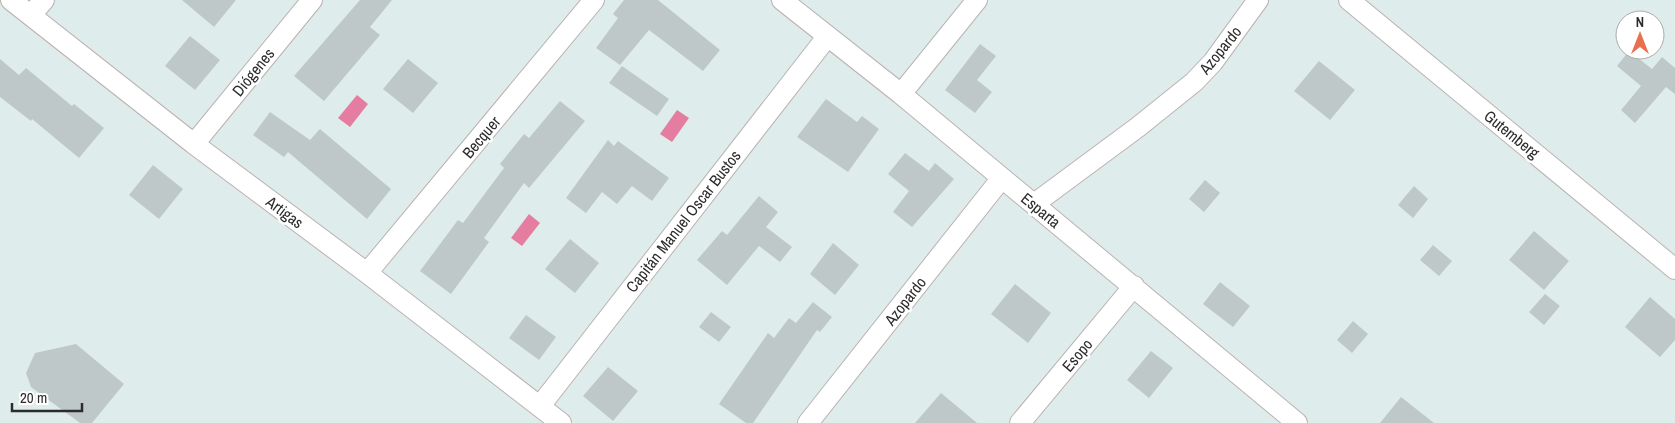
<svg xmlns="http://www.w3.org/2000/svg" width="1675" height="423" viewBox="0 0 1675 423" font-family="'Archivo Narrow',sans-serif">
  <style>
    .water { fill: #e47d9f }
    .building { fill: #bfc8c8 }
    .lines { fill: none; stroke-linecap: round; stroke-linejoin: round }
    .minor-casing { stroke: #bbb2b0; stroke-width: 22 }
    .minor { stroke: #fff; stroke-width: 20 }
    .labels { text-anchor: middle; stroke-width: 5; stroke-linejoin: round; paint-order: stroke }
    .street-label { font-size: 16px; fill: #2c2c2c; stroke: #fff }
  </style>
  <rect width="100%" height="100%" fill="#dfecec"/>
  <!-- water -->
  <path class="water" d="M357,95L368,104L350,127L338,118Z
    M677,110L689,118L672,142L660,134Z
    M529,214L540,223L522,246L511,238Z"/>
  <!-- building -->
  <path class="building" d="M182,0H236L214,27Z
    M360,0H392L370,27L380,35L324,101L294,76Z
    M624,0H658L720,50L703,71L649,30L620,65L596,48L618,18L613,14Z
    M190,36L220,60L195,90L165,66Z
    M980,44L996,56L977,80L992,92L975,113L945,90Z
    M1629,51L1652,69L1662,57L1675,68V94L1666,87L1635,123L1621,110L1641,86L1617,66Z
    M0,59L19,75L26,68L72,106L74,104L104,128L79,158L32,119L31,121L0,97Z
    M408,59L438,83L413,113L383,89Z
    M1319,61L1355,90L1330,120L1294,91Z
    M622,66L669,99L657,116L609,83Z
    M826,99L857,122L862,116L879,129L848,172L797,137Z
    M560,101L585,121L529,188L524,183L484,238L489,242L451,294L420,271L458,220L463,223L504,168L500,164L524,134L529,138Z
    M270,112L310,140L320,129L391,189L367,219L288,152L284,157L253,135Z
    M608,140L614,146L618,141L669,178L652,201L632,186L617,204L602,192L586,213L566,198Z
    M905,153L929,171L935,163L954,179L912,227L893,212L909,191L888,174Z
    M153,165L183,189L159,219L129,195Z
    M1205,180L1220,193L1204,212L1189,199Z
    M1414,186L1428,199L1413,218L1398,205Z
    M759,196L778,212L766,227L792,247L780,262L759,246L727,285L697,260L722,231L727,235Z
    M1534,231L1569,261L1544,290L1509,260Z
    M570,239L599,263L575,293L545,269Z
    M833,243L859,265L835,295L810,274Z
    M1433,245L1452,261L1439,276L1420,260Z
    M1220,282L1250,306L1233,327L1203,304Z
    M1015,284L1051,313L1028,343L991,314Z
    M1545,294L1560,306L1544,325L1529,312Z
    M1650,297L1675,319V340L1660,357L1625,327Z
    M813,302L832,317L820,332L817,330L753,423H746L719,404L768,333L774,338L789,318L796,323Z
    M711,312L731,327L719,342L699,327Z
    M526,315L556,337L539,360L509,338Z
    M1353,321L1368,334L1352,353L1337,340Z
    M76,344L124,384L92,423H80L31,387L26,373L35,353Z
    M1151,351L1173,368L1149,398L1127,380Z
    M608,367L638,391L613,421L583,396Z
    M941,393L977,423H915Z
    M1401,397L1434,423H1380Z"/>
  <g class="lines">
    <!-- minor casing -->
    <g class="minor-casing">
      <path id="minor" d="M11,0L194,144L367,273L561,423
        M782,0L901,94L1297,423
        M1349,0L1675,269
        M31,15L44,0
        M901,94L977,0
        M194,144L312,0
        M1034,204L1138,127L1194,82L1213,62L1258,0
        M367,273L594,0
        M540,406L827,37
        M808,423L1001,179
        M1020,423L1134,286"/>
    </g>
    <!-- minor -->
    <use href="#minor" class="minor"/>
  </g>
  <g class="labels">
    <!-- street labels -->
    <g class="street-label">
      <text transform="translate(1220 50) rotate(-51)" y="6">Azopardo</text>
      <text transform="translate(253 72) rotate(-51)" y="6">Diógenes</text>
      <text transform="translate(1512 134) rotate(39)" y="6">Gutemberg</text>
      <text transform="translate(481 137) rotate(-50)" y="6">Becquer</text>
      <text transform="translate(1041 210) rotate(39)" y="6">Esparta</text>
      <text transform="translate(285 212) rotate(37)" y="6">Artigas</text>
      <text transform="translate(683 221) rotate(-52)" y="6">Capitán Manuel Oscar Bustos</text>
      <text transform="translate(905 301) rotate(-52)" y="6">Azopardo</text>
      <text transform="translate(1077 355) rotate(-50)" y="6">Esopo</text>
    </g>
  </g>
  <!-- north arrow -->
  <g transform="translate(1640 35)"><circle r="24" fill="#ffffff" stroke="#ababab"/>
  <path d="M0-4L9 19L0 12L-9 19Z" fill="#e9704f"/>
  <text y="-8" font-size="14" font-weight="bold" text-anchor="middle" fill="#2c2c2c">N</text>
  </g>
  <!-- scale -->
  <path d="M12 403v8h70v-8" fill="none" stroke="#2c2c2c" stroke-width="2.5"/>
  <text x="20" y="403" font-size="15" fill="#2c2c2c" stroke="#ffffff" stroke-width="4" paint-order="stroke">20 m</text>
</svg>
